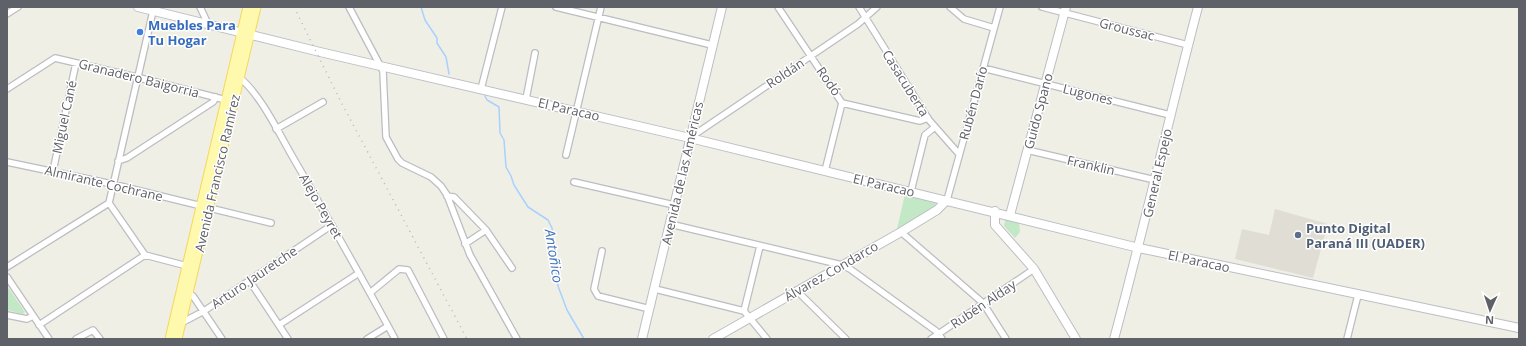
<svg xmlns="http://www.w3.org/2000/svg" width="1526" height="346" viewBox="0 0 1526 346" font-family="'Open Sans',sans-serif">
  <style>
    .education { fill: #e0ded4 }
    .green { fill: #c3e8c6 }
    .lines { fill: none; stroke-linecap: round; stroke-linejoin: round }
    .stream { stroke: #a8d1ff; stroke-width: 1.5 }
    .street-casing { stroke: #bbbdc2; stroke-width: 8 }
    .secondary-casing { stroke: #bcbec4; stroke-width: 10 }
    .primary-casing { stroke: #f4d75c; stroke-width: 11 }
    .street { stroke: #fff; stroke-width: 5.5 }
    .secondary { stroke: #fff; stroke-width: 8 }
    .primary { stroke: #fff9ad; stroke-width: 9 }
    .rail { stroke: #b7b8b8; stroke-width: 1.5; stroke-dasharray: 1 5; stroke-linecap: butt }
    .shop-dot { fill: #3f7fe0; stroke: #fff; stroke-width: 1.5 }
    .service-dot { fill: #5c6f8a; stroke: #fff; stroke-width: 1.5 }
    .labels { text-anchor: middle; stroke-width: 3; stroke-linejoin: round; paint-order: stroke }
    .shop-label { font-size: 13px; font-weight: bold; fill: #366cbe; stroke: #fff; text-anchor: start }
    .street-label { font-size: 13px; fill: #5e6167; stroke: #fff }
    .service-label { font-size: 13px; font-weight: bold; fill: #4e5e75; stroke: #fff; text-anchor: start }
    .water-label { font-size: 14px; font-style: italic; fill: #4374bd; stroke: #fff }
  </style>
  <rect width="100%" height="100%" fill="#f0efe6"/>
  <!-- education -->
  <path class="education" d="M1275,209L1328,224L1313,278L1235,259L1242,229L1269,235Z"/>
  <!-- green -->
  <path class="green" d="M905,194L936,202L934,208L897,229Z
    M1008,219L1019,222L1020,232L1015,238L1004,226L1005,220Z
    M7,286L25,312L23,314L7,310Z"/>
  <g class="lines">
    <!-- stream -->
    <path class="stream" d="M421,7L425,20L437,38V43L446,57L449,74
      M485,96L487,100L499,107L500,133L504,140L506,167L511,176L514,185L528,207L548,220L552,228L558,286L567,310L584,339"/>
    <!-- street casing -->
    <g class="street-casing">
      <path id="street" d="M200,7L208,24
        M349,7L383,71L386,137L398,159L402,163L431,177L441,186L447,195L470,255L517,339
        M556,7L712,45
        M778,7L842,103
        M859,7L929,120L959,154
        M950,7L964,19L994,28
        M1042,7L1188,45
        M153,11L109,203L145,255L187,266
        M7,14L18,7
        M983,68L1170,115
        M240,78C262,96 280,136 295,161C329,220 363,279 395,339
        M7,89L55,58L136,77L226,100
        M481,89L502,7
        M526,99L535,53
        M842,103L920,121L928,118
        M276,129L323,102
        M691,137L858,24L877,7
        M1027,150L1155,180
        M566,155L601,7
        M118,161L127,158L213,102L216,97
        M7,162L112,184L271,223
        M53,171L76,63
        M825,171L842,103
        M574,182L674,205
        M911,191L925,135L935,127
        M447,196L454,197L486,230L512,268
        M947,200L1000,7
        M670,224L842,265L850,269L936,331L942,339
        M901,232L983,303L1006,339
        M465,244L486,230
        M760,246L744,311L767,339
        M602,251L594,289L598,296L650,309
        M7,267L109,203
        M7,277L49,339
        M249,280L288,339
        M655,289L744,311
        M797,291L846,339
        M187,292L193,296L222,339
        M371,292L399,269L408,270L444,339
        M7,315L27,319L33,316
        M179,322L185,321L204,311L332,225
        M39,325L145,255
        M279,325L359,273
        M76,339L93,330L100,339
        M367,339L388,326
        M931,339L1034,269
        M1347,339L1358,295"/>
    </g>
    <!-- secondary casing -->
    <g class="secondary-casing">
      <path id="secondary" d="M138,7L320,52L690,138L1139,248L1519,328
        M995,211V225L1034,269L1076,339
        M1010,215L1066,7
        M642,339L722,7
        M713,339L901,232L937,210L947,200
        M1114,339C1144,229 1169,117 1198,7"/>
    </g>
    <!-- primary casing -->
    <g class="primary-casing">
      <path id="primary" d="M170,339L248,7
        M177,339L256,7"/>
    </g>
    <!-- street -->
    <use href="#street" class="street"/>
    <!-- secondary -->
    <use href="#secondary" class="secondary"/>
    <!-- primary -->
    <use href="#primary" class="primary"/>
    <!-- rail -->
    <path class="rail" d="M294,7L340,100L467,339"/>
  </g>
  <!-- markers -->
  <circle class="shop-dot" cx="140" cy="32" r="4"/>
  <circle class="service-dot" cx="1298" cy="235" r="4"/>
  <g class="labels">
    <!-- shop labels -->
    <g class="shop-label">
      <text x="148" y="30">Muebles Para<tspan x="148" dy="15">Tu Hogar</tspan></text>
    </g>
    <!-- street labels -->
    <g class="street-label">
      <text transform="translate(1127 29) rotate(14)" y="5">Groussac</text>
      <text transform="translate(785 73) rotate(-34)" y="5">Roldán</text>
      <text transform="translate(139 78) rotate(14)" y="5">Granadero Baigorria</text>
      <text transform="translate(829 81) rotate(55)" y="5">Rodó</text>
      <text transform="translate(906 83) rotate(58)" y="5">Casacuberta</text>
      <text transform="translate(1088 94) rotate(14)" y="5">Lugones</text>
      <text transform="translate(973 103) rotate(-75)" y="5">Rubén Darío</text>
      <text transform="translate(569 109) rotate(13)" y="5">El Paracao</text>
      <text transform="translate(1038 111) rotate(-75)" y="5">Guido Spano</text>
      <text transform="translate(64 117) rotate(-78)" y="5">Miguel Cané</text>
      <text transform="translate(1091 165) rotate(13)" y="5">Franklin</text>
      <text transform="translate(217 173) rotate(-77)" y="5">Avenida Francisco Ramírez</text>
      <text transform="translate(682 173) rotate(-77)" y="5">Avenida de las Américas</text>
      <text transform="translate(1157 173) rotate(-77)" y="5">General Espejo</text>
      <text transform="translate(104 183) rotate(13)" y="5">Almirante Cochrane</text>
      <text transform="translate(884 185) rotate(13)" y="5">El Paracao</text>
      <text transform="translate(321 206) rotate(60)" y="5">Alejo Peyret</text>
      <text transform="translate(1199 261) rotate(12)" y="5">El Paracao</text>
      <text transform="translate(831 271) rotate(-30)" y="5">Álvarez Condarco</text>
      <text transform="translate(254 277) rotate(-34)" y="5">Arturo Jauretche</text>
      <text transform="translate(983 304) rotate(-34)" y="5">Rubén Alday</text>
    </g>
    <!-- service labels -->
    <g class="service-label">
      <text x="1306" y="233">Punto Digital<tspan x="1306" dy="15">Paraná III (UADER)</tspan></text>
    </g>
    <!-- water labels -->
    <g class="water-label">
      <text transform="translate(554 256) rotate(81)" y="5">Antoñico</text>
    </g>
  </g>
  <!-- border -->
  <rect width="1526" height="346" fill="none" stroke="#5e6167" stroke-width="16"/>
  <!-- north arrow -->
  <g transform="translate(1490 310) rotate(183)" stroke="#ffffff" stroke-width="3" paint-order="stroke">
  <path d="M0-3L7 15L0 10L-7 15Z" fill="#5e6167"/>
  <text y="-6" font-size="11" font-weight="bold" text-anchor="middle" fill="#5e6167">N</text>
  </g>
</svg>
